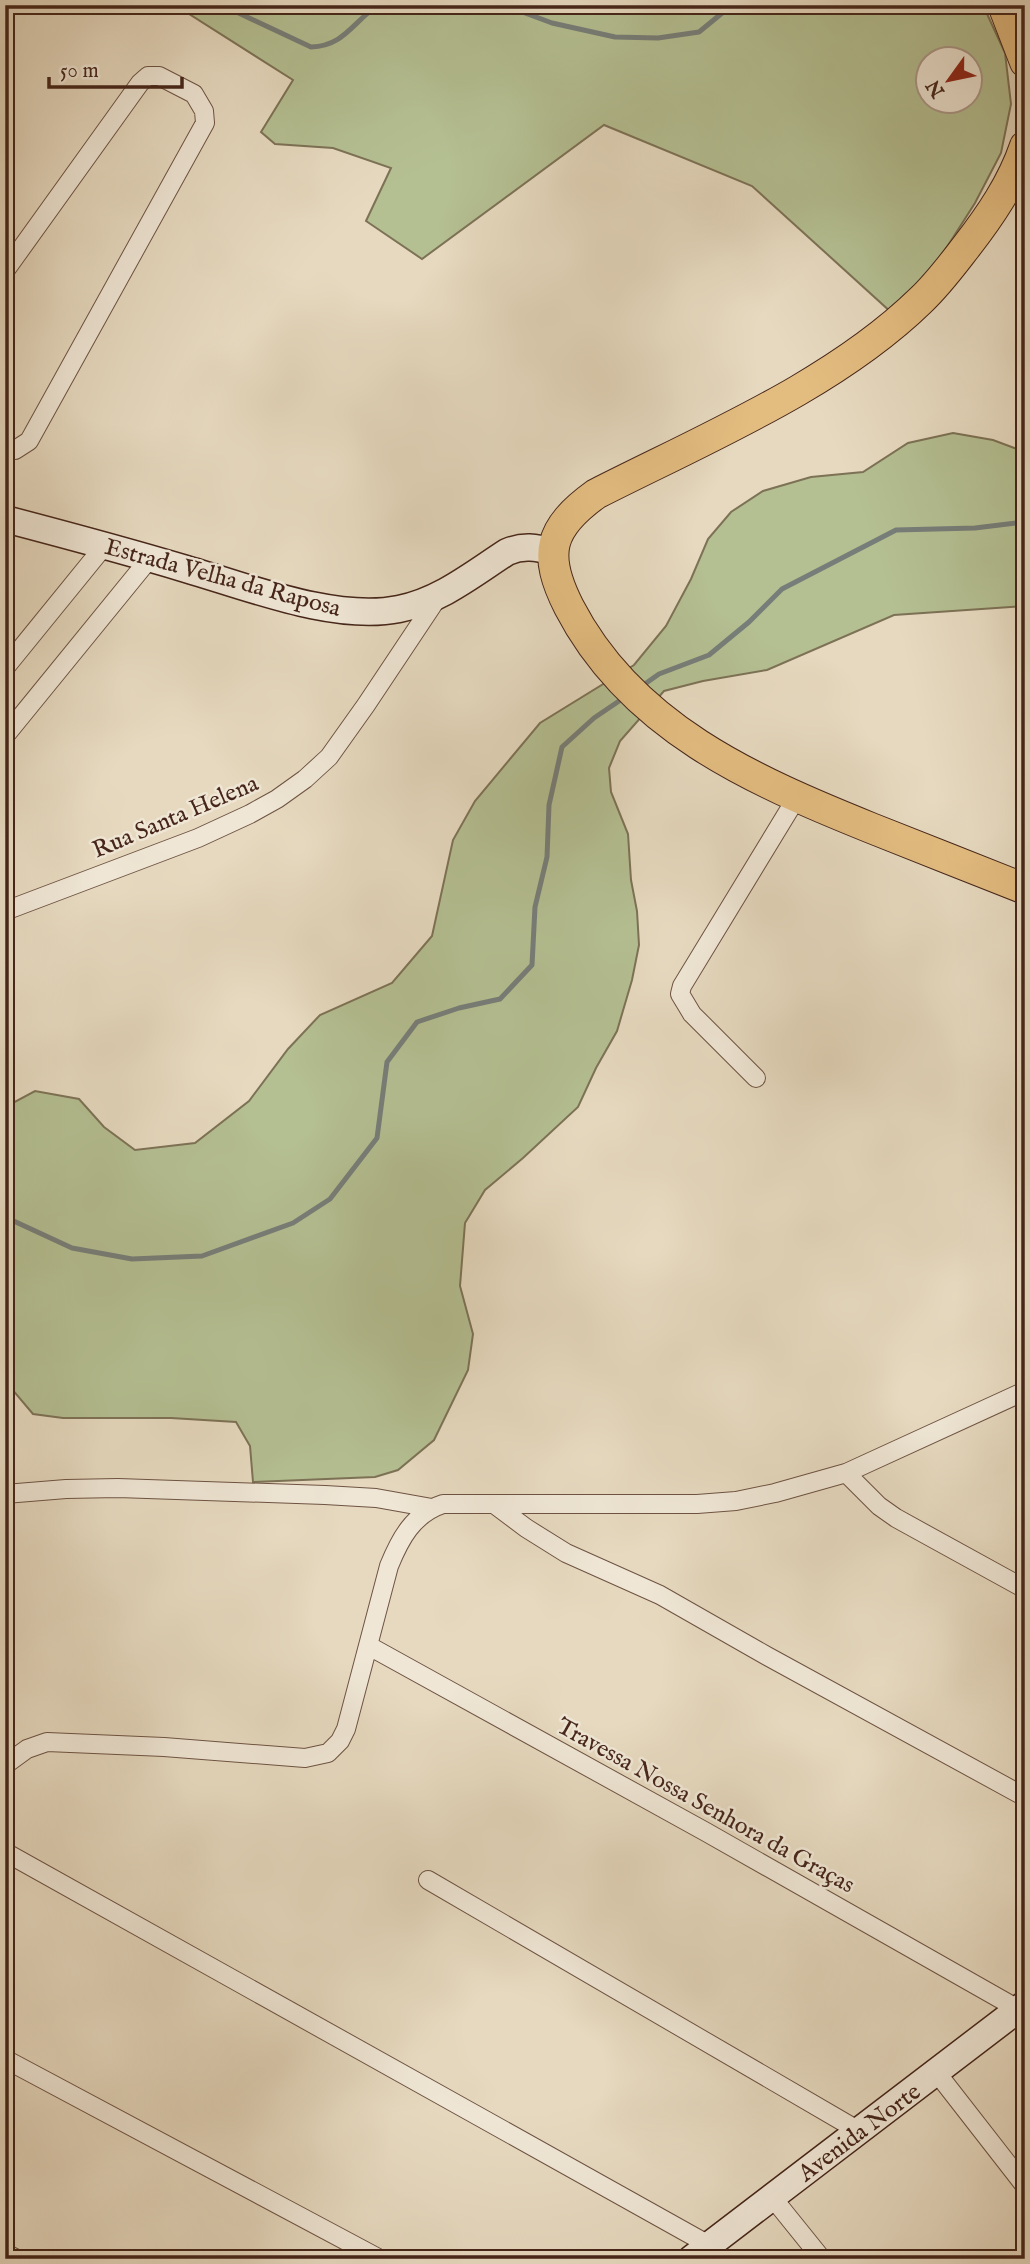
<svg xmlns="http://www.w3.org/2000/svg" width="1030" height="2264" viewBox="0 0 1030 2264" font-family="'IM FELL English',serif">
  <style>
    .green { fill: #b4bf92; stroke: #7d7256; stroke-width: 2; fill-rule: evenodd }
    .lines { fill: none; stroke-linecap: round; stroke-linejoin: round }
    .stream { stroke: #777e79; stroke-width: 5 }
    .street-casing { stroke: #6e5343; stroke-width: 20 }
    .secondary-casing { stroke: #46261a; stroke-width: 29 }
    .primary-casing { stroke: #46261a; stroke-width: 32 }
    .street { stroke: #efe6d5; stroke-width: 18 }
    .secondary { stroke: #efe6d5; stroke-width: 26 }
    .primary { stroke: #e3bc80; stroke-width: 30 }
    .labels { text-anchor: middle; stroke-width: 5; stroke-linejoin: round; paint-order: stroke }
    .street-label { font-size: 24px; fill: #46261a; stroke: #efe6d5 }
  </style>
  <rect width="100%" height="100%" fill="#e6d9bf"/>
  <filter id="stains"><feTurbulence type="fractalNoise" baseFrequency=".00286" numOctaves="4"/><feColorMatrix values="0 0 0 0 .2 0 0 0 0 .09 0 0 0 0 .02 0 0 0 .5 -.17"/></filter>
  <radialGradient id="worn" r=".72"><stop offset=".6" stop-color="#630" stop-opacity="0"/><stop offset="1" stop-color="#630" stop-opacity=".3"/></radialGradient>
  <!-- green -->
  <path class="green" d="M175,5H983L1005,53L1011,104L1001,153L975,203L933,269L892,313L752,186L604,125L422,259L366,221L391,168L333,148L275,144L261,132L293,80ZM928,60H970V102H928Z
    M953,433L993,440L1025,452V606L894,615L767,670L703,681L664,691L620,741L609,768L611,792L628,834L631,880L637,911L639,945L632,980L617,1031L596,1068L578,1107L523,1158L485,1190L465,1223L460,1286L473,1334L468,1370L434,1440L398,1470L375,1477L253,1482L250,1446L236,1422L171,1418H63L33,1414L5,1381V1104H11L35,1091L79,1099L104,1127L135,1150L195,1143L249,1101L288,1049L320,1015L392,983L432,936L453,840L475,801L540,723L634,665L666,626L691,579L708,539L731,512L763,491L811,477L863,472L908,443Z"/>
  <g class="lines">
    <!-- stream -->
    <path class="stream" d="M504,5L552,23L615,37L658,38L699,32L732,5
      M228,8L311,47C344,46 353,22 378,5
      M642,686L659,674L709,655L749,622L782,589L896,530L975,528L1025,522
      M5,1217L72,1248L132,1259L202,1256L293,1223L330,1199L377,1138L387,1062L417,1022L459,1008L500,999L532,965L535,907L547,857L549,805L562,747L594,718L625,697"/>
    <!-- street casing -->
    <g class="street-casing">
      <path id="street" d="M5,271L140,83L148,76H159L194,94L204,111L205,123L29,441L15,450L5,447
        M5,668L105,545
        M5,736L150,558
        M5,911L198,838L250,814L277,799L305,779L329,757L366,705L438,597
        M756,1078L692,1014L680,994L682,986L797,797
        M846,1473L879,1506L896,1518L1025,1589
        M5,1494L66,1489L118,1488L325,1495L376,1498L432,1508
        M494,1504L526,1528L566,1553L660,1595L767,1656L1025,1797
        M369,1646L706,1832L1018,2009
        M5,1765L27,1749L47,1742L164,1747L305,1758L328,1753L340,1741L346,1729L389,1566C400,1539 413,1514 443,1504H697L736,1501L775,1493L846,1473L1025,1391
        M5,1852L709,2245
        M428,1880L859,2131
        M5,2059L380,2259
        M937,2073L1025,2186
        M772,2197L822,2259
        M5,2253L17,2259"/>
    </g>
    <!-- secondary casing -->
    <g class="secondary-casing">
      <path id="secondary" d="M5,519C66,535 126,551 186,569C248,587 335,622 399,609C440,601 473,574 507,552C523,545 536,547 553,552
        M691,2259L1025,2004"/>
    </g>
    <!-- primary casing -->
    <g class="primary-casing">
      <path id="primary" d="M1003,5L1025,62
        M1025,146C1012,184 990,216 966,247C952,265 938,284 921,300C834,385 704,439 596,494C549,528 542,554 569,607C631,727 752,780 871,828C922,848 974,869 1025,889"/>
    </g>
    <!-- street -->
    <use href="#street" class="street"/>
    <!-- secondary -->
    <use href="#secondary" class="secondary"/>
    <!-- primary -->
    <use href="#primary" class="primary"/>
  </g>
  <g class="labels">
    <!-- street labels -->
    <g class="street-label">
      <text transform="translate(223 577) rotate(15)" y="8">Estrada Velha da Raposa</text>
      <text transform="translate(175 816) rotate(-23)" y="8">Rua Santa Helena</text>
      <text transform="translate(706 1805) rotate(29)" y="8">Travessa Nossa Senhora da Graças</text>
      <text transform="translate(859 2132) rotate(-37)" y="8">Avenida Norte</text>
    </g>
  </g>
  <!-- margin -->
  <rect width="1030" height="2264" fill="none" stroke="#e6d9bf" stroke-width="28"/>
  <rect x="7" y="7" width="1016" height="2250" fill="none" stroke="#46261a" stroke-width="3.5"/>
  <rect x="14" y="14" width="1002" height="2236" fill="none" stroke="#46261a" stroke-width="2"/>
  <!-- north arrow -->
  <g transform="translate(949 80) rotate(237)"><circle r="33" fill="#efe6d5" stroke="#ab998a" stroke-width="2"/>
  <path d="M0-5L12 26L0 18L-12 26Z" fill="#8f2418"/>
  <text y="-10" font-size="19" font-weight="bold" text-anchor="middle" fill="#46261a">N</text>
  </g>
  <!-- scale -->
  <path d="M49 77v10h133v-10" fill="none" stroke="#46261a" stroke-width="3.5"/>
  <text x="60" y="77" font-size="21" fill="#46261a" stroke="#efe6d5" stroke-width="5" paint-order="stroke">50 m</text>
  <rect width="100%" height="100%" filter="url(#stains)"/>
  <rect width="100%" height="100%" fill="url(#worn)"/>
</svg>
